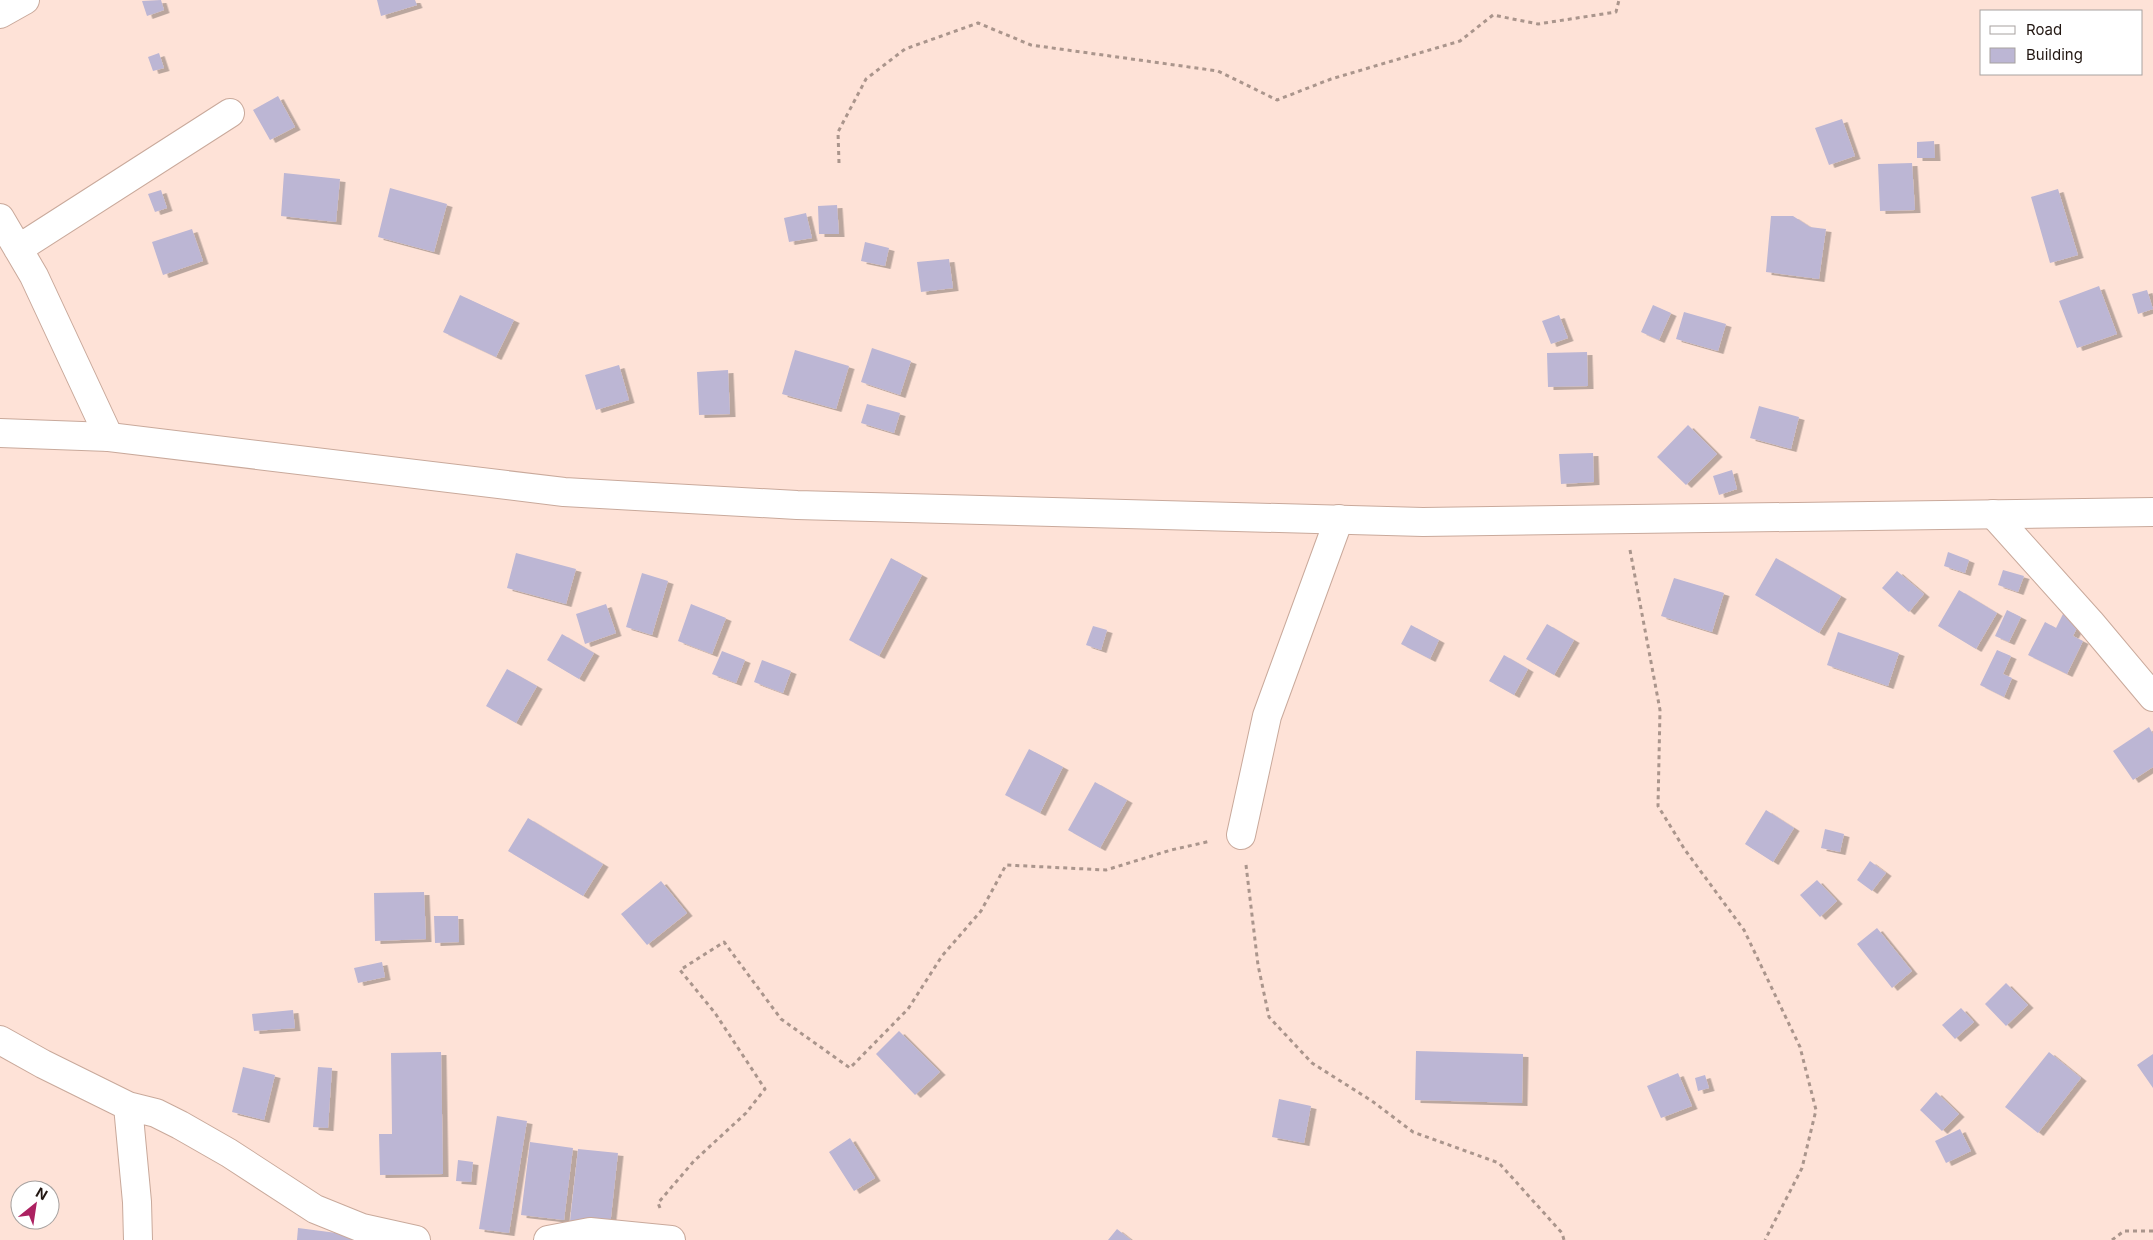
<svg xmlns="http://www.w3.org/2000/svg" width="2153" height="1240" viewBox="0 0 2153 1240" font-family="Inter,sans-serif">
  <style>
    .building { fill: #bcb6d4; filter: url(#shadow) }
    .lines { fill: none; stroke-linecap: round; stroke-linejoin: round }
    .street-casing { stroke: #c9a99b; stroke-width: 30 }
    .secondary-casing { stroke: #c9a99b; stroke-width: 30 }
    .path { stroke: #aa958c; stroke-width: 3; stroke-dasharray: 4 4; stroke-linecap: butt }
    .street { stroke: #fff; stroke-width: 28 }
    .secondary { stroke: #fff; stroke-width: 28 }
  </style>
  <defs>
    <filter id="shadow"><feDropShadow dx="5.5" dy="3" stdDeviation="0" flood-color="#0004"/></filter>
  </defs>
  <rect width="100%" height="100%" fill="#fee2d7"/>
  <!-- building -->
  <path class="building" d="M161,0L164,10L147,16L142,1Z
    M377,0H415L417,5L381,16Z
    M159,53L164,68L153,71L148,57Z
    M278,96L295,127L270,140L253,110Z
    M1842,119L1855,156L1829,165L1815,128Z
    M1934,141L1935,158H1917V142Z
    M1912,163L1915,210L1880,211L1878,164Z
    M284,173L340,179L336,222L281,216Z
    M390,188L447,204L434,252L378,237Z
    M2058,189L2078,255L2050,263L2031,197Z
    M161,190L167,208L155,212L148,194Z
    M837,205L839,234H819L818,206Z
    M806,213L812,238L789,242L784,218Z
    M1771,216H1793L1810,227L1826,229L1819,279L1766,272Z
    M192,229L203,261L163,275L152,242Z
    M865,242L889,248L885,266L861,261Z
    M949,259L953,288L921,292L917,262Z
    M2099,286L2117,334L2077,348L2059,301Z
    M2147,290L2153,309L2138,314L2132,294Z
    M460,295L514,320L496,357L443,332Z
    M1653,305L1671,313L1659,340L1641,332Z
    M1684,312L1726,324L1718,351L1676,339Z
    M1559,315L1568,338L1551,344L1542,321Z
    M872,348L911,361L900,395L861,382Z
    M795,350L849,366L836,409L782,394Z
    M1587,352L1588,386L1548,387L1547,353Z
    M619,365L629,400L596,410L585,375Z
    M728,370L730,414L699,415L697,372Z
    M867,404L900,413L894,433L861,423Z
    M1759,406L1799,417L1791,449L1750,438Z
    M1688,425L1717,454L1686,485L1657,457Z
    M1593,453L1594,482L1561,484L1559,454Z
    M1732,470L1737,489L1719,495L1713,476Z
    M1948,552L1969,560L1965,573L1944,566Z
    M516,553L576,569L566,604L507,588Z
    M891,558L922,575L879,656L849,640Z
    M1776,558L1841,596L1819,633L1755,595Z
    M2003,570L2024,576L2018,592L1998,585Z
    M1897,571L1924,594L1909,612L1882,588Z
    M642,573L668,581L652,635L626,627Z
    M1674,578L1724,593L1712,632L1661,616Z
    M1959,590L1997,613L1976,649L1938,626Z
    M606,604L616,633L585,644L576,614Z
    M691,604L726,618L712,654L678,641Z
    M2007,610L2021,617L2009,642L1995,636Z
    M2064,612L2081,620L2073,636L2083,641L2067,674L2028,655L2045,622L2056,628Z
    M1547,624L1574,640L1554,675L1526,659Z
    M1411,625L1439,640L1430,659L1401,644Z
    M1093,626L1107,630L1101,650L1086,645Z
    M1838,632L1899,653L1888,686L1827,665Z
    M562,634L594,653L579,679L547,660Z
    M1997,650L2011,656L2003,674L2012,678L2004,697L1980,685Z
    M722,651L745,660L736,683L712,674Z
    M1504,655L1528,669L1514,695L1489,681Z
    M762,660L791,671L783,693L754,682Z
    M507,669L537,686L516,723L486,706Z
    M2149,727L2153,734V767L2133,780L2113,751Z
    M1029,749L1063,767L1040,813L1005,795Z
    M1095,782L1127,800L1100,848L1068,830Z
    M1766,810L1794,828L1773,862L1745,844Z
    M528,818L603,864L583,896L508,851Z
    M1825,829L1844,834L1840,852L1821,848Z
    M1870,861L1886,873L1872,891L1857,880Z
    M1817,880L1837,901L1820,917L1800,895Z
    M661,881L687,913L647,945L621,914Z
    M424,892L426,939L375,941L374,893Z
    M434,916H458L459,942L435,943Z
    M1877,928L1912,971L1892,988L1857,944Z
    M382,962L385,977L358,983L354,968Z
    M2006,983L2028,1005L2006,1026L1985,1004Z
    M1961,1008L1974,1022L1955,1039L1942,1025Z
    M293,1010L295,1028L254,1031L252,1014Z
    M899,1031L940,1072L915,1095L876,1054Z
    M1416,1051L1523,1054L1522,1103L1415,1100Z
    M441,1052L443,1174L380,1175L379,1134H392L391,1053Z
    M2049,1052L2081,1078L2038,1133L2005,1107Z
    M2153,1054V1088L2137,1065Z
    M243,1067L275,1075L264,1120L232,1112Z
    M318,1067L332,1068L328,1128L313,1127Z
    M1678,1073L1692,1106L1661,1118L1647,1086Z
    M1705,1075L1709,1088L1698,1091L1695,1078Z
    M1936,1092L1959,1114L1942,1131L1920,1110Z
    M1279,1099L1311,1106L1304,1143L1272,1137Z
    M497,1116L527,1121L509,1233L479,1229Z
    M1960,1129L1971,1151L1946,1163L1935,1141Z
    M850,1138L875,1178L854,1191L829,1152Z
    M530,1142L573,1148L564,1220L521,1215Z
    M578,1149L618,1153L610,1226L570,1221Z
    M458,1160L473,1162L471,1182L456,1181Z
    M298,1228L360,1236L359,1240H297Z
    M1117,1229L1131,1240H1108Z"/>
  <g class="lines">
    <!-- street casing -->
    <g class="street-casing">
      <path id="street" d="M0,14L25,0
        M0,218L34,276L109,437
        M18,249L230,113
        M1993,514L2090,622L2153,697
        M1241,835L1267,716L1339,519
        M0,1040L43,1064L128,1106L156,1113L180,1125L229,1153L315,1209L362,1228L416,1240
        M128,1106L137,1202L138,1240
        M548,1240L590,1232L671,1240"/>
    </g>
    <!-- secondary casing -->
    <g class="secondary-casing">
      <path id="secondary" d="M0,433L109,437L564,492L797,505L1423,522L2153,512"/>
    </g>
    <!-- path -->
    <path class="path" d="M839,163L838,132L866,79L905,49L978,23L1031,45L1218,71L1277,100L1331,79L1460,41L1493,15L1538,24L1616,12L1619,0
      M1630,550L1660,710L1658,806L1685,850L1744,930L1800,1047L1816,1110L1802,1168L1765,1240
      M1246,865L1258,965L1269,1017L1312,1063L1372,1101L1413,1132L1499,1163L1562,1233L1564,1240
      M660,1208L658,1203L694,1161L746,1113L765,1089L715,1013L680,970L724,942L781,1019L850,1068L908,1009L942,956L981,911L1006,865L1106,870L1171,850L1211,841
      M2112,1240L2124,1231H2153"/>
    <!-- street -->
    <use href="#street" class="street"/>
    <!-- secondary -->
    <use href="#secondary" class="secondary"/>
  </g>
  <!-- legend -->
  <rect x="1980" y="10" width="162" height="65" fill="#ffffff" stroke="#a7a2a0"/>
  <rect x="1990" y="26" width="25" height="8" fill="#ffffff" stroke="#a7a2a0"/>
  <text x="2026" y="35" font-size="15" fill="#221712">Road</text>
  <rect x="1990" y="48" width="25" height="15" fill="#bcb6d4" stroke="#a7a2a0"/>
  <text x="2026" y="60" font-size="15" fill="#221712">Building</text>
  <!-- north arrow -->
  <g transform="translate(35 1205) rotate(30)"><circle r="24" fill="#ffffff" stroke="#a7a2a0"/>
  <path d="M0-4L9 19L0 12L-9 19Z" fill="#ac2161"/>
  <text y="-8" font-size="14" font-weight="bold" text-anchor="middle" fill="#221712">N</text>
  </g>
</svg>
